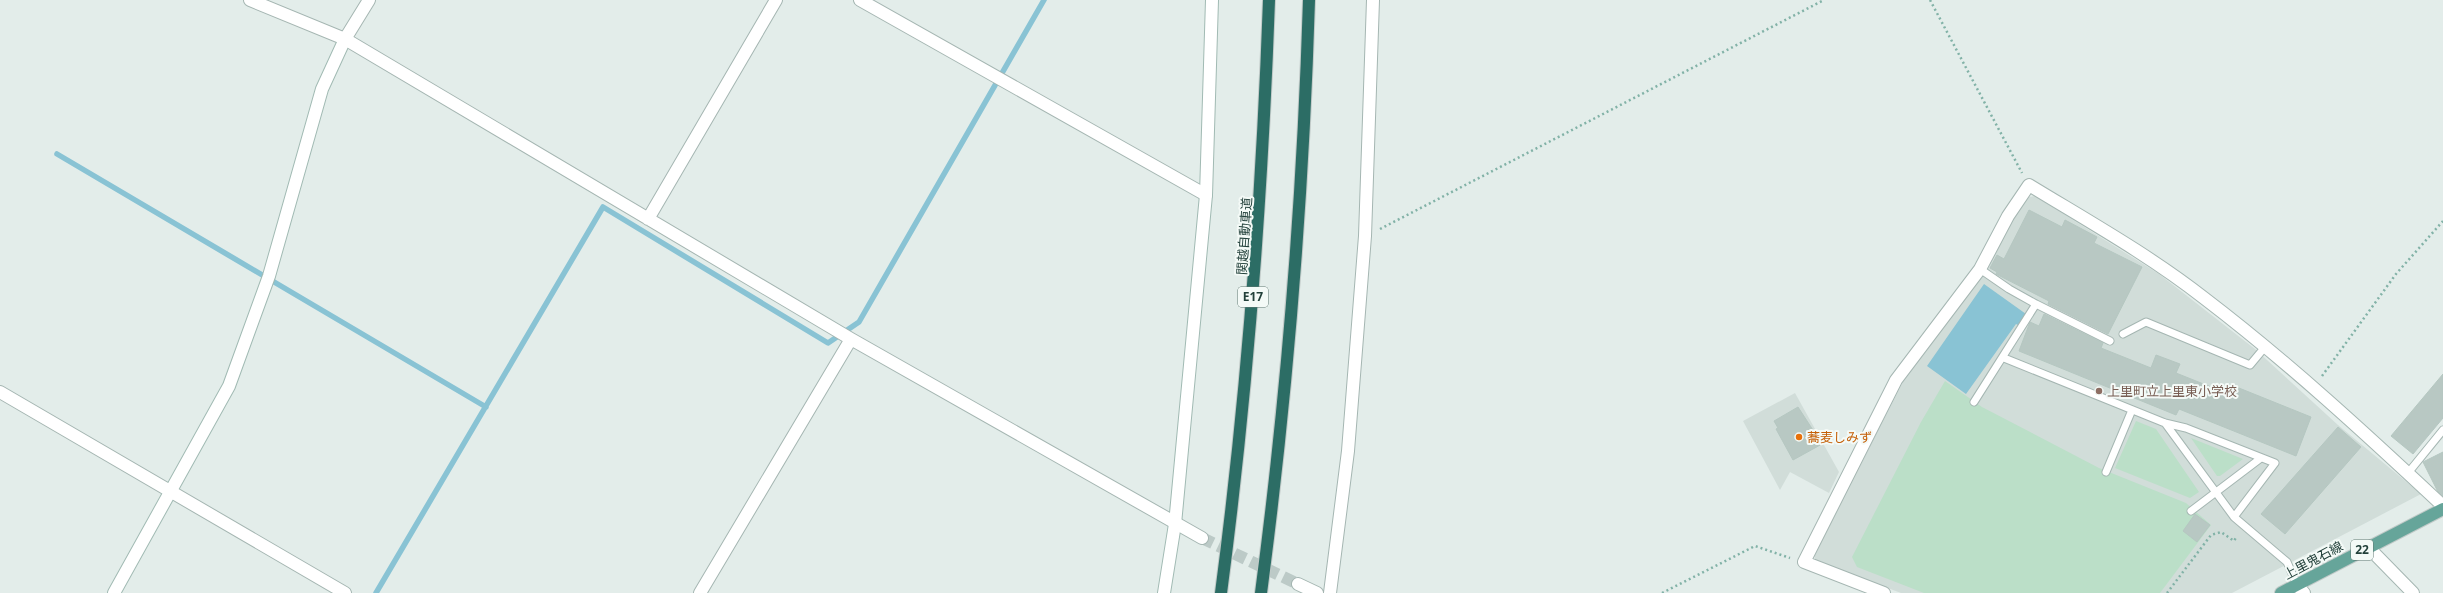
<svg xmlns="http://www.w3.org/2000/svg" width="2443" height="593" viewBox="0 0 2443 593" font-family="'Open Sans','Noto Sans JP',sans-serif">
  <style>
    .built { fill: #d1ddd9 }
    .green { fill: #bbdfc8 }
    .water { fill: #89c3d4 }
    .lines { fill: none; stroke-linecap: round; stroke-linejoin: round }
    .stream { stroke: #89c3d4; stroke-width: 5.5 }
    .building { fill: #b8c8c3; stroke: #b5c7c1 }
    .street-tunnel { stroke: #bccac7; stroke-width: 12; stroke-dasharray: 12 6; stroke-linecap: butt }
    .lane-casing { stroke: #a5b6b2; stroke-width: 9 }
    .street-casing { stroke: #a5b6b2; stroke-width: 14 }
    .secondary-casing { stroke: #a1bab3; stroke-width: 14 }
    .primary-casing { stroke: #c1cac8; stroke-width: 14 }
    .highway-casing { stroke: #c1cac8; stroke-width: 14 }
    .path { stroke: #82b2a7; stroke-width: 2.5; stroke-dasharray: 2 3; stroke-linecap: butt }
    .lane { stroke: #fff; stroke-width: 7 }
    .street { stroke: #fff; stroke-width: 12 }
    .secondary { stroke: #fff; stroke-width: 12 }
    .primary { stroke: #66a59a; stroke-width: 12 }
    .highway { stroke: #2c6d65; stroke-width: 12 }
    .education-dot { fill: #8d6e63; stroke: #f4faf7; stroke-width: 1.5 }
    .food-dot { fill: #e8710a; stroke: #f4faf7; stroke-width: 1.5 }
    .labels { text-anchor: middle; stroke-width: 4; stroke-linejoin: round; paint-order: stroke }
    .shield { fill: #f4faf7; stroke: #617873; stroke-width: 1 }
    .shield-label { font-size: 12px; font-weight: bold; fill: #22403a }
    .street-label { font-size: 13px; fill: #22403a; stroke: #f4faf7 }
    .education-label { font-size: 13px; fill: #785e54; stroke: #f4faf7; text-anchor: start }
    .food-label { font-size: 13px; fill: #c56008; stroke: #f4faf7; text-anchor: start }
  </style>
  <rect width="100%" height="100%" fill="#e3edea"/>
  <!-- built -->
  <path class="built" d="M2035,196L2159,274L2255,349L2338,425L2421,494L2232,593H1901L1816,561L1814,555L1903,382L1988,269L2008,227L2028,197Z
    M1795,393L1839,472L1829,493L1790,472L1780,490L1743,421Z"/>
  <!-- green -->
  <path class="green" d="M1945,381L1982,407L2099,468L2186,503L2211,525L2160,593H1924L1857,567L1852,557L1921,422Z
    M2136,421L2156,429L2199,492L2190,498L2115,468Z
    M2191,438L2243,459L2220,476H2217Z"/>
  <!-- water -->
  <path class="water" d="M1984,284L2026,314L2018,325L2016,324L1966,394L1927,366Z"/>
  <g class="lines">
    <!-- stream -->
    <path class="stream" d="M57,154L486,407
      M376,593L603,207L828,343L859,322L1044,0"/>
  </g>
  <!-- building -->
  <path class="building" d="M2029,210L2062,227L2065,220L2097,237L2094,243L2142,267L2108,334L2048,304L2049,301L1996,274L1997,272L1990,268L1997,255L2004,259Z
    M2044,314L2103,343L2101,348L2151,368L2156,355L2180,364L2176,373L2226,393L2229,384L2311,417L2296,456L2179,409L2176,415L2019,351L2030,322L2039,326Z
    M2443,374V418L2413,454L2391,436Z
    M1798,407L1822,444L1793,460L1776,429L1778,428L1774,421Z
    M2338,427L2361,447L2285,534L2261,514Z
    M2443,452V496L2438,492L2423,462Z
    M2195,514L2210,525L2197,542L2183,531Z"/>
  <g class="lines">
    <!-- street-tunnel -->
    <path class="street-tunnel" d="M1202,538L1298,584"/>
    <!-- lane casing -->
    <g class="lane-casing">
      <path id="lane" d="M2036,304L2110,341
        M2123,334L2146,322L2250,365L2265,347
        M2004,358L2165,423L2186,428L2275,463L2234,517
        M1974,402L2036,304L2009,289L1980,269
        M2165,423L2234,517L2287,562L2297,585
        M2106,472L2132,410
        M2408,473L2443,430
        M2191,511L2261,458"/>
    </g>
    <!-- street casing -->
    <g class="street-casing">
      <path id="street" d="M250,0L345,39L851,339L1202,538
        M860,0L1206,195
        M345,39L369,0
        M648,219L776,0
        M0,392L345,593
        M2368,547L2413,593
        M1298,584L1317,593
        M2297,585L2304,593
        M700,593L851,339
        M1330,593L1348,451L1365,236L1373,0
        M1884,593L1804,562L1896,380L1980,269L2008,216L2029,185C2088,221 2149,255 2204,298C2288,362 2366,434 2443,506"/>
    </g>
    <!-- secondary casing -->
    <g class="secondary-casing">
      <path id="secondary" d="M114,593L229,386L269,276L322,89L345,39
        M1164,593L1175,524L1206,195L1212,0"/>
    </g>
    <!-- primary casing -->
    <g class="primary-casing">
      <path id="primary" d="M2281,593L2443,509"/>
    </g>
    <!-- highway casing -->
    <g class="highway-casing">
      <path id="highway" d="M1221,593C1247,396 1262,199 1269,0
        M1261,593C1287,396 1303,199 1309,0"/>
    </g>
    <!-- path -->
    <path class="path" d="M1930,0L2022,173
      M1380,229L1824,0
      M2322,376L2396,274L2443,221
      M1662,593L1755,546L1790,558
      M2167,593L2211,535L2221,532L2234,541L2237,536"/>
    <!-- lane -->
    <use href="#lane" class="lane"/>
    <!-- street -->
    <use href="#street" class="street"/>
    <!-- secondary -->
    <use href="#secondary" class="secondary"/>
    <!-- primary -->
    <use href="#primary" class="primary"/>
    <!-- highway -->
    <use href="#highway" class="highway"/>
  </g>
  <!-- markers -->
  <circle class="education-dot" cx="2099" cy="391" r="4"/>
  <circle class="food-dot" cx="1799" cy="437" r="4"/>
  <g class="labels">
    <!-- shield labels -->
    <g class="shield">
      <rect x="1238" y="287" width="30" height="20" rx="3"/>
      <rect x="2351" y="540" width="22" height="20" rx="3"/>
    </g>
    <g class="shield-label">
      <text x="1253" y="301">E17</text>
      <text x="2362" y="554">22</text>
    </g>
    <!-- street labels -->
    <g class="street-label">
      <text transform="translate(1244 236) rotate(-86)" y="5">関越自動車道</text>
      <text transform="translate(2313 560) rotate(-28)" y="5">上里鬼石線</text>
    </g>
    <!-- education labels -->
    <g class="education-label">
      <text x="2107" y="396">上里町立上里東小学校</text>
    </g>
    <!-- food labels -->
    <g class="food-label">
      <text x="1807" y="442">蕎麦しみず</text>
    </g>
  </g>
</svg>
